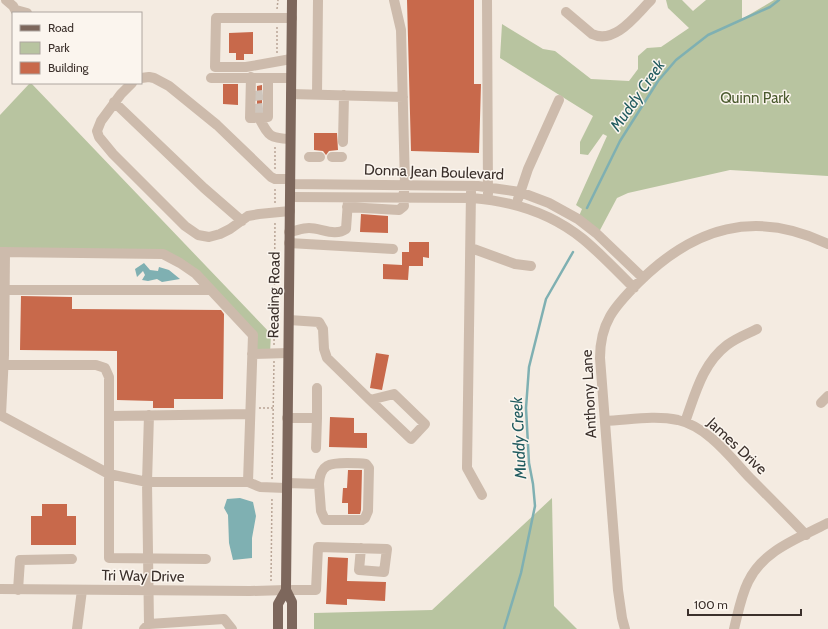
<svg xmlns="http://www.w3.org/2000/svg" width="828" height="629" viewBox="0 0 828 629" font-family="Cabin,sans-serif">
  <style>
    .green { fill: #b8c4a0 }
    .water { fill: #7fb0b2 }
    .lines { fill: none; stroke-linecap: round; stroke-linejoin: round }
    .stream { stroke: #7fb0b2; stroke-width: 2.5 }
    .building { fill: #c8694b }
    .minor-tunnel { stroke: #cfc6bd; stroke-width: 10; stroke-dasharray: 10 5; stroke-linecap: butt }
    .path { stroke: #b9a596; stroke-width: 1.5; stroke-dasharray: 2 2; stroke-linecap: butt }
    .minor { stroke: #cdbbac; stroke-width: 10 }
    .major { stroke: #7d675c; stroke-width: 10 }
    .labels { text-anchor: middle; stroke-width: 3; stroke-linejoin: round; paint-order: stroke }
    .park-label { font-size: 15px; fill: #4a5a2e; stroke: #fbf5ee }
    .street-label { font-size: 15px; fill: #3b302b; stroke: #fbf5ee }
    .water-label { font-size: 16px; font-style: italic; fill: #1f5a5e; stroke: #fbf5ee }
  </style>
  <rect width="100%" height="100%" fill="#f4ebe1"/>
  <!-- green -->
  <path class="green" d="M666,0H682L693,11L706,0H742V19L774,0H828V176L730,170L628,193L617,198L599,232L579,216L582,209L576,205L607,136L603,134L588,155L580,154V142L593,116L500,58L502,24L543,49L555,51L591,79L629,81L638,69V56L647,48L661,47L689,28L668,8Z
    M30,83H31L271,334L270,353L252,354L253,335L196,274L163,254L0,252V115Z
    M552,498L554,606L577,629H314V613L432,610Z"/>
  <!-- water -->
  <path class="water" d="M144,263L150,270L158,271L159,267L169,270L180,279L162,282L157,279L148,281L142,280L145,275L143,271L137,277L135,269Z
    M240,498L253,502L256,516L252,538V558L233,560L229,543L228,515L224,508L227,499Z"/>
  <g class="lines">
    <!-- stream -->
    <path class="stream" d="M587,208L620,141L658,81L676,60L708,35L770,7L779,0
      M504,629L521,573L535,506L533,484L529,463L526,408L529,367L546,299L573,252"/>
  </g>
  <!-- building -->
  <path class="building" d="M407,0H474V84H481L479,153L411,151Z
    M253,32V54H244V60H236V53H229V33Z
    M223,84H238V105L223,104Z
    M262,85V111H257V86Z
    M314,133H337L338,150L329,151L326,155L323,151L314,150Z
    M361,214L388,216V233L360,232Z
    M409,242H429V258L423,257V266H409L408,280L383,279V264L402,265V252H409Z
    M21,296L72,297V309L221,310L224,314L223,399H174V408H153V401L117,400V351L20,350Z
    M376,353L389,355L382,390L370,388Z
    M330,417L354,418V433H367V448L329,447Z
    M348,470H362L361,510L360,514H348V503H342L343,488H347Z
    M42,504H67V516H76V545H31V516H42Z
    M328,557L348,558L347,581L386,582L385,601L347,599V605L326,604Z"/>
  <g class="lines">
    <!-- minor-tunnel -->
    <path class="minor-tunnel" d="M253,96L263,95
      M253,109L263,108"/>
    <!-- path -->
    <path class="path" d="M277,9L278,0
      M277,53V27
      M275,169V147
      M275,203V187
      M274,345L275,221
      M259,408H273
      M272,479L274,361
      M271,581L272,497"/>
    <!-- minor -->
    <path class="minor" d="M6,0L13,6L17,13
      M487,0L488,194
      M16,10L27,13
      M566,12L592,34C615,45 636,15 651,0
      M291,59L246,67H215L216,18H292
      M251,77L250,118L268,117V79
      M141,78L149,77L154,78L169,86L217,125L271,177L275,179H290
      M211,78H291
      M132,83L121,94L101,121L97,131L99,137L113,154L185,226L198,235L209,237L220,234L230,229L248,216L259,214L290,211
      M291,94L403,97
      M317,95L318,0
      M114,102L204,188L242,221
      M259,118C269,136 269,138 290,139
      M343,142L344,95
      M309,157H320
      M332,157H342
      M290,184L478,186L520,192L549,203L578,219L596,233L643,278
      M471,192L467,468L482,495
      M290,197L472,198C512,201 551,213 583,239C601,254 617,271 634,288
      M518,199L528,169L559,100
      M347,207L399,210L404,206L403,198L405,185L401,30L394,0
      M289,232C296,231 302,228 309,228C321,228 335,237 346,229L348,201
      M289,243L393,249
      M471,248L515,264L531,266
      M0,252L163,254L180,263L196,274L253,335L248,482
      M0,290H210
      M289,320L319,322L323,329L324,349L327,358L370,400L411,439L425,424L394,394L370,400
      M252,354L288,353
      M3,365H96L105,368L109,377V558L206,559
      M821,403L828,396
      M0,415L109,474L147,482H248L260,487L286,488
      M1,415L4,355L5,252
      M149,415L147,482L149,624
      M109,416L250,414
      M287,418H317V388
      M605,421C629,420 654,415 678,420C708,427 730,457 750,478C769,497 788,516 806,535
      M685,422C695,395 702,364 727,345C736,338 747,334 757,329
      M316,448L317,418
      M287,483L319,484C320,464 330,463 347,463C354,463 360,463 366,464L369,468L368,511L365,518L362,520H325L321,511L319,484
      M0,589L250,591L286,590H316L318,547L387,549L384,572L359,570L361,548
      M18,590L20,560L72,559
      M77,629L82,590
      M144,629L149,624L224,619L232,629
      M625,629L622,618L618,590L600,358C600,323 614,307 638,283C694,227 755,209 828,244
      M734,629C738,613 741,596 748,582C763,550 799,538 828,523"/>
    <!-- major -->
    <path class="major" d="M278,629V604L286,590
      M292,629V602L286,590L292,0"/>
  </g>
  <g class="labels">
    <!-- park labels -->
    <g class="park-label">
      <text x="755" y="103">Quinn Park</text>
    </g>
    <!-- street labels -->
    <g class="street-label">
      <text transform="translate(434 172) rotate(2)" y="5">Donna Jean Boulevard</text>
      <text transform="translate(274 295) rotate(-89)" y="5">Reading Road</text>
      <text transform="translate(589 394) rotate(-93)" y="5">Anthony Lane</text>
      <text transform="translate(737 446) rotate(43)" y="5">James Drive</text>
      <text transform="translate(143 576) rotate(1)" y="5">Tri Way Drive</text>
    </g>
    <!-- water labels -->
    <g class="water-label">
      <text transform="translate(637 95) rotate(-55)" y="6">Muddy Creek</text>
      <text transform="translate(518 438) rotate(-93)" y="6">Muddy Creek</text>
    </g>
  </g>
  <!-- legend -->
  <rect x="12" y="12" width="130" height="72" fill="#fbf5ee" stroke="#aea6a0"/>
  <rect x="20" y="25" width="20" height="6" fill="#7d675c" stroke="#aea6a0"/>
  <text x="48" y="32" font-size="12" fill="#3b302b">Road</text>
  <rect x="20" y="42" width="20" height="12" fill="#b8c4a0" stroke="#aea6a0"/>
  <text x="48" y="52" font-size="12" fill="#3b302b">Park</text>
  <rect x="20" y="62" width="20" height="12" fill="#c8694b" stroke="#aea6a0"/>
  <text x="48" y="72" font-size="12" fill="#3b302b">Building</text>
  <!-- scale -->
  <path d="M688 609v6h113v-6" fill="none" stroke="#3b302b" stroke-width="2"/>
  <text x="694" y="609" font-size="12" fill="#3b302b" stroke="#fbf5ee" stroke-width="3" paint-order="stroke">100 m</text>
</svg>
